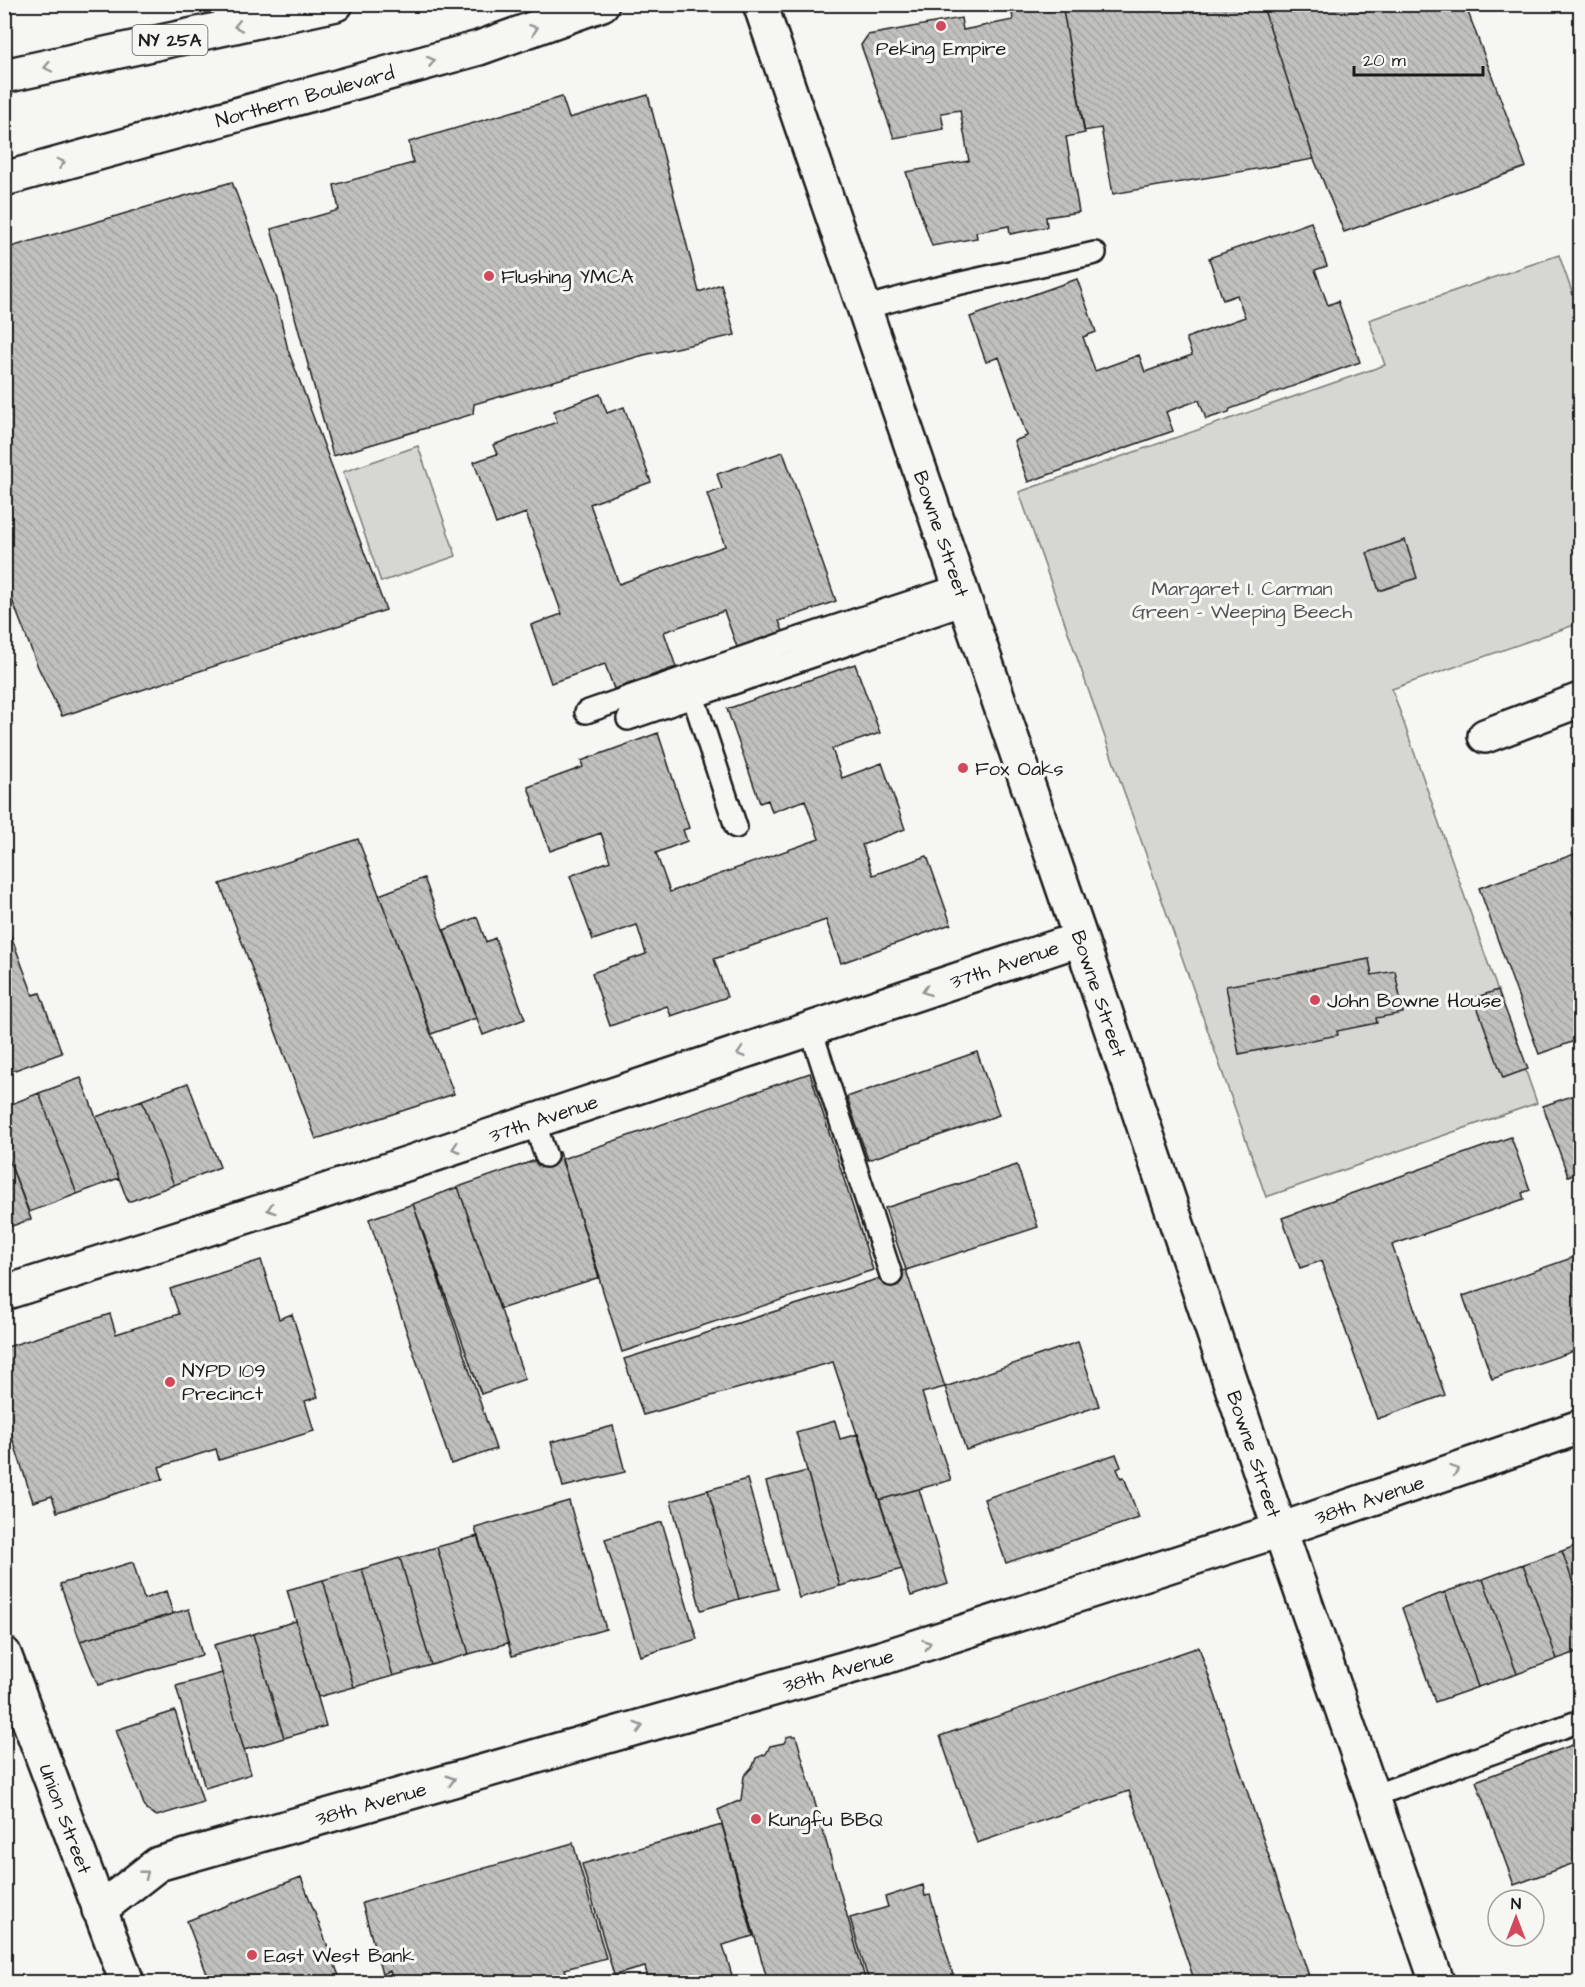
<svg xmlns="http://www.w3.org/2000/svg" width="1585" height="1987" viewBox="0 0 1585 1987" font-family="'Architects Daughter',sans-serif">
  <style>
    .park { fill: #d6d6d2; stroke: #797977; stroke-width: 1.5 }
    .building { fill: url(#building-back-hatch); stroke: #1c1c1c; stroke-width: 1.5 }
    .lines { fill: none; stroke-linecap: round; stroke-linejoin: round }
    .lane-casing { stroke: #1c1c1c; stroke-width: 26 }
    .street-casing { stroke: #1c1c1c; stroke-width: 38 }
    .secondary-casing { stroke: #1c1c1c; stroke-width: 38 }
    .primary-casing { stroke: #1c1c1c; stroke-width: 38 }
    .lane { stroke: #f6f6f2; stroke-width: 21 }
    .street { stroke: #f6f6f2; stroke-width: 33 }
    .secondary { stroke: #f6f6f2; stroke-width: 33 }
    .primary { stroke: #f6f6f2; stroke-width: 33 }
    .oneway { stroke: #949492 }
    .poi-dot { fill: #d1495b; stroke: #f6f6f2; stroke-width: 2 }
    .labels { text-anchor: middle; stroke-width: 6; stroke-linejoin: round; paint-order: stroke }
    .shield { fill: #f6f6f2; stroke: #5d5d5c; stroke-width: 1.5 }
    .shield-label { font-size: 18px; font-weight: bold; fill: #1c1c1c }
    .poi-label { font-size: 20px; fill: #1c1c1c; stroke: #f6f6f2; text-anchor: start }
    .street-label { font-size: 20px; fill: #1c1c1c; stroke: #f6f6f2 }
    .park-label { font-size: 20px; fill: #545453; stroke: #f6f6f2 }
  </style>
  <defs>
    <pattern id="building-back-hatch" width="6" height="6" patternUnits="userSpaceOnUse" patternTransform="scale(1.5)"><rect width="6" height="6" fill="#c0c0bd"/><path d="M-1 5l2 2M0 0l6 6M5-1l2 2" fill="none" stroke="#a4a4a2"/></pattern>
  </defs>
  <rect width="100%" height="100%" fill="#f6f6f2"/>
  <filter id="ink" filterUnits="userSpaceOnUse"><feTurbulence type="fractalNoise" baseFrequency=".0167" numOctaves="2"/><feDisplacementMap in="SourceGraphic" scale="12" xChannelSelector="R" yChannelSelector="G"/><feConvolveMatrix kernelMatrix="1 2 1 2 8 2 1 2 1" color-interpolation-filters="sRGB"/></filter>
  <g filter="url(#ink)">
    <!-- park -->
    <path class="park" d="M1559,255L1579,312H1580V623L1392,689L1537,1103L1266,1197L1019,492L1385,365L1369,320Z
      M418,446L456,556L381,582L343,472Z"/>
    <!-- building -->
    <path class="building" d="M1055,4H1062L1085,133L1066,137L1079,212L1046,217L1047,227L1010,234L1009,226L976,232L977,238L932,246L906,172L969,161L960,110L941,113L944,129L894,138L861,45L868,35L961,18L963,30L1013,20L1012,12Z
      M1062,4H1262L1314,159L1113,194L1101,128L1084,131Z
      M1262,4H1465L1526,167L1344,232L1314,159Z
      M648,95L699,292L721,284L735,335L644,355L474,404L473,414L333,456L271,229L339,210L334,185L413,163L409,142L562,97L569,118Z
      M232,182L276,299L288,350L386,610L62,716L38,667L4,579V249Z
      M1311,222L1327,266L1315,270L1328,305L1338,301L1360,362L1230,409L1229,412L1206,419L1199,400L1166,412L1173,431L1028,482L1014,441L1027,436L999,357L986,362L970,317L1077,279L1096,332L1083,337L1095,371L1139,355L1145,372L1192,355L1186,338L1245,317L1237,295L1223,300L1209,258Z
      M600,394L607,413L624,407L651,482L590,504L619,584L725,546L707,494L722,489L717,474L783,452L836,601L779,621L783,631L737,647L724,611L664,632L676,667L614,689L605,664L551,683L531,625L562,614L526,513L496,524L474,462L497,454L493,445L557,422L554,411Z
      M1405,540L1417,578L1379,591L1367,553Z
      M855,664L880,733L832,749L842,778L882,763L905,829L862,845L873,875L927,856L951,924L841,963L826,920L714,959L727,997L671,1016L667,1006L610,1026L592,973L646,954L637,925L593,940L570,876L610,861L601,833L550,851L528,787L583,767L581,761L658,733L689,828L683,830L687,841L656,853L670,892L819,839L805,800L772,812L768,800L760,803L727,709Z
      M358,839L454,1094L316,1139L220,884Z
      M1580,852V909L1572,912L1580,935V1039L1539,1054L1479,888Z
      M424,878L476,1018L431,1034L379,895Z
      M4,917L33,995L40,993L62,1053L4,1074Z
      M477,917L486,942L495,938L525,1019L483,1035L444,930Z
      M1369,959L1372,975L1395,971L1403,1013L1376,1018L1377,1023L1337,1031L1338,1035L1239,1054L1226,986Z
      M1498,990L1528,1069L1503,1078L1474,998Z
      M977,1052L999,1115L868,1160L847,1097Z
      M810,1073L873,1270L622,1352L562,1159Z
      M81,1078L119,1178L77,1194L39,1093Z
      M188,1083L220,1167L174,1185L142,1100Z
      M39,1093L77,1194L29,1212L4,1147V1107Z
      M1580,1093V1172L1568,1176L1543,1106Z
      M142,1100L174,1185L128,1202L96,1117Z
      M1511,1137L1530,1190L1522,1193L1524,1199L1392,1245L1445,1395L1377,1419L1321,1261L1300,1268L1282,1218Z
      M4,1147L31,1219L4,1229Z
      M559,1152L600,1277L500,1309L458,1187Z
      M1017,1165L1038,1227L906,1270L885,1208Z
      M458,1187L525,1379L481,1394L413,1204Z
      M413,1204L496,1449L451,1464L369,1219Z
      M1580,1255V1349L1492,1379L1463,1296Z
      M261,1260L279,1319L292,1314L318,1397L305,1401L314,1431L219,1460L216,1449L159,1467L163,1479L57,1512L52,1496L33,1502L4,1412V1368L10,1366L4,1348L110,1314L116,1334L179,1314L170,1289Z
      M906,1270L945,1387L922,1393L951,1480L879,1500L833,1362L643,1415L624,1359Z
      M1078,1342L1099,1406L966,1450L945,1387Z
      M835,1421L840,1439L858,1434L902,1569L840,1586L796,1432Z
      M613,1426L625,1472L563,1487L551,1442Z
      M1116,1454L1121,1467L1117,1469L1121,1478L1124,1477L1139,1518L1006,1563L984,1499Z
      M807,1471L840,1586L799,1598L766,1482Z
      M747,1479L778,1589L739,1599L708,1490Z
      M919,1489L948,1584L911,1596L879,1500Z
      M708,1490L739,1599L701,1610L671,1501Z
      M569,1501L606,1629L512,1656L475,1528Z
      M662,1522L697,1639L640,1656L605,1539Z
      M478,1536L508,1643L469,1654L437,1547Z
      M1580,1544V1603L1562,1551Z
      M437,1547L469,1654L431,1665L400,1558Z
      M1562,1551L1580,1603V1651L1557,1659L1523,1564Z
      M400,1558L431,1665L393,1676L362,1569Z
      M133,1562L144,1599L166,1591L173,1614L80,1641L60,1584Z
      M1523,1564L1557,1659L1517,1674L1483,1579Z
      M362,1569L393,1676L354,1687L323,1580Z
      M1483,1579L1517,1674L1478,1687L1445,1592Z
      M323,1580L354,1687L318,1697L287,1590Z
      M1445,1592L1478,1687L1435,1702L1402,1608Z
      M189,1609L202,1655L98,1685L80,1641Z
      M296,1621L326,1726L284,1738L253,1634Z
      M253,1634L284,1738L244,1750L214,1645Z
      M1199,1647L1311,1982H1195L1129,1791L977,1843L940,1736Z
      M222,1673L251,1774L205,1788L176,1686Z
      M175,1711L203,1802L157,1816L146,1810L116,1730Z
      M790,1736H796L866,1982H768L718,1810L741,1800L744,1776L753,1766L756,1758L766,1754L770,1746L784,1743L787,1737Z
      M1580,1742V1861L1514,1885L1476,1781Z
      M722,1825L753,1936L723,1945L734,1982H649L645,1967L614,1975L582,1864Z
      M573,1843L606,1958L565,1969L569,1981L564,1982H394L390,1971L382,1974L362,1903Z
      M301,1877L341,1981L210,1982L187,1921Z
      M923,1885L925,1896L930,1895L955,1982H869L850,1918L888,1907L885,1897Z"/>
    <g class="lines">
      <!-- lane casing -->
      <g class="lane-casing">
        <path id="lane" d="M864,308L930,290L1095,253
          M693,696L736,827
          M586,712L791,641L959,586
          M628,719L965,604
          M811,1030L891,1275
          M534,1122L546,1156
          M1373,1796L1580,1721"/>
      </g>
      <!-- street casing -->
      <g class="street-casing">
        <g id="street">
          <path d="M1485,736L1580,700"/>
          <path id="s1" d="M4,1293L295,1201L1080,939"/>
          <path id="s2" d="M99,1910L158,1864L885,1657L1280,1530L1580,1427"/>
        </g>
      </g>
      <!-- secondary casing -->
      <g class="secondary-casing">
        <g id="secondary">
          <path id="s3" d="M760,4L1092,972L1280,1530L1437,1982"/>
          <path id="s4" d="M4,1654L127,1982"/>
        </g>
      </g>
      <!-- primary casing -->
      <g class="primary-casing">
        <g id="primary">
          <path d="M4,76L336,4"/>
          <path id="s5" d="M4,179L479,48L602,4"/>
        </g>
      </g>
      <!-- lane -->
      <use href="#lane" class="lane"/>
      <!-- street -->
      <use href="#street" class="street"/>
      <!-- secondary -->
      <use href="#secondary" class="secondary"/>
      <!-- primary -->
      <use href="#primary" class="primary"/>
    </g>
    <!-- one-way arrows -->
    <defs><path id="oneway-chevron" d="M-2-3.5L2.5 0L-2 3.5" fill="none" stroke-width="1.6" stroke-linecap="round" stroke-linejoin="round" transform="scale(1.5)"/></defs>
    <g class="oneway">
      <use href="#oneway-chevron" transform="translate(238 26) rotate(168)"/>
      <use href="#oneway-chevron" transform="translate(534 29) rotate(-20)"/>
      <use href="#oneway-chevron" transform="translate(431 61) rotate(-15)"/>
      <use href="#oneway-chevron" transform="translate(48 67) rotate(168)"/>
      <use href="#oneway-chevron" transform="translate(61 163) rotate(-15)"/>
      <use href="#oneway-chevron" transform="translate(926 991) rotate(161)"/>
      <use href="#oneway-chevron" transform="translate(741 1053) rotate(162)"/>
      <use href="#oneway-chevron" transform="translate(456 1148) rotate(162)"/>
      <use href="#oneway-chevron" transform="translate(271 1209) rotate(162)"/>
      <use href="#oneway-chevron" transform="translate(1455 1470) rotate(-19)"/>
      <use href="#oneway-chevron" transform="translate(927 1644) rotate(-18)"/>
      <use href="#oneway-chevron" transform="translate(639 1727) rotate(-16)"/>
      <use href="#oneway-chevron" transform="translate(451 1780) rotate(-16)"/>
      <use href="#oneway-chevron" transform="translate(145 1874) rotate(-38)"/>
    </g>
  </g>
  <!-- markers -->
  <g class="poi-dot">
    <circle cx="941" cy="26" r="6"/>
    <circle cx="489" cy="276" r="6"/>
    <circle cx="963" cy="768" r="6"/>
    <circle cx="1315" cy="1000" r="6"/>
    <circle cx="170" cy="1382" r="6"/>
    <circle cx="756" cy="1819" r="6"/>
    <circle cx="252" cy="1955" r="6"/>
  </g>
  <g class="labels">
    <!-- shield labels -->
    <rect class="shield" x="132.5" y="25" width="75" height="30" rx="4.5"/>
    <g class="shield-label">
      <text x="170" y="46">NY 25A</text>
    </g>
    <!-- poi labels -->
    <g class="poi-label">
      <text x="941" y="55" text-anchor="middle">Peking Empire</text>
      <text x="501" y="283">Flushing YMCA</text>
      <text x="975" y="775">Fox Oaks</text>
      <text x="1327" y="1007">John Bowne House</text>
      <text x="182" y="1377">NYPD 109<tspan x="182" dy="23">Precinct</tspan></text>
      <text x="768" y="1826">Kungfu BBQ</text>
      <text x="264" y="1962">East West Bank</text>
    </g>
    <!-- street labels -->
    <g class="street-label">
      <text dy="7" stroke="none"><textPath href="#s5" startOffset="312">Northern Boulevard</textPath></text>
      <text dy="7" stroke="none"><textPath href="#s3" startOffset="560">Bowne Street</textPath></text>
      <text dy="7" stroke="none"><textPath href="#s1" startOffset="1053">37th Avenue</textPath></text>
      <text dy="7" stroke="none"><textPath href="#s3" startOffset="1046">Bowne Street</textPath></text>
      <text dy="7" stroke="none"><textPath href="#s1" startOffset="567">37th Avenue</textPath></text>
      <text dy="7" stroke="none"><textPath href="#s3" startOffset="1532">Bowne Street</textPath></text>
      <text dy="7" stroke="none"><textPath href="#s2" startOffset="1340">38th Avenue</textPath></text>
      <text dy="7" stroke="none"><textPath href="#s2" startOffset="782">38th Avenue</textPath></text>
      <text dy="7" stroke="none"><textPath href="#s2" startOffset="296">38th Avenue</textPath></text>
      <text dy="7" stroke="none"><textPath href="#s4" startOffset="176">Union Street</textPath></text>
    </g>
    <!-- park labels -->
    <g class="park-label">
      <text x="1242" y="595">Margaret I. Carman<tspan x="1242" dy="23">Green - Weeping Beech</tspan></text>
    </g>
  </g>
  <!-- margin -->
  <rect width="1585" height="1987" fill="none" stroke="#f6f6f2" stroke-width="24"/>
  <rect x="12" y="12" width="1561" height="1963" fill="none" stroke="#1c1c1c" stroke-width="2" filter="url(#ink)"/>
  <!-- north arrow -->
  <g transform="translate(1516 1918)"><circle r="28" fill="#f6f6f2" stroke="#9f9f9c" stroke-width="1.5"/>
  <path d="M0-4.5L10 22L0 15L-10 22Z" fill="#d1495b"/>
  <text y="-9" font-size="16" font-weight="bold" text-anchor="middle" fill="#1c1c1c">N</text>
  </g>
  <!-- scale -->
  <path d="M1354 66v9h129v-9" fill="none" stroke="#1c1c1c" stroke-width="3"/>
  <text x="1363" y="66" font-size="18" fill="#1c1c1c" stroke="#f6f6f2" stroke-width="4.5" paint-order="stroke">20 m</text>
</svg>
